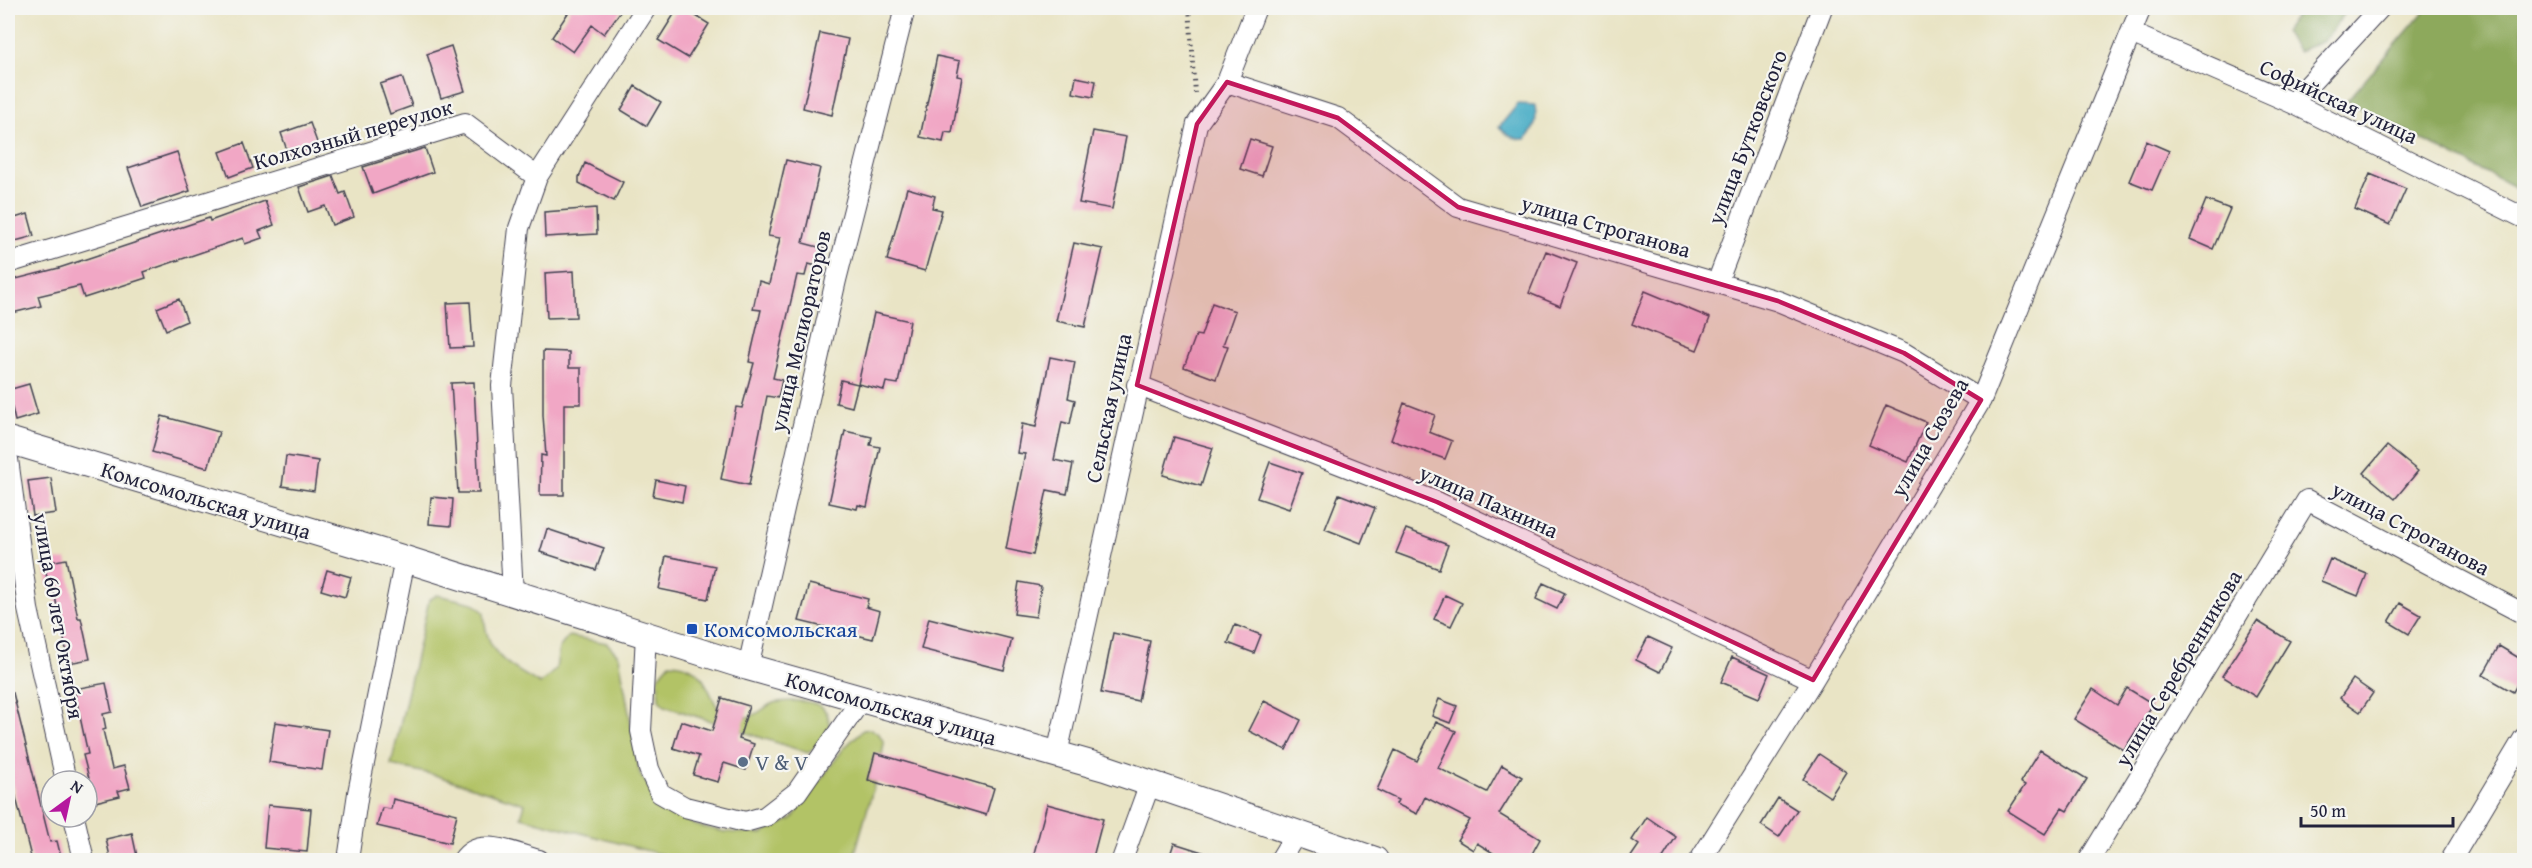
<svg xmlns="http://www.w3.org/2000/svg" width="2532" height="868" viewBox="0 0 2532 868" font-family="'Gentium Book Plus',serif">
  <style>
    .green { fill: #b2c366; stroke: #6a7250; stroke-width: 1.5 }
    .forest { fill: #8da95b; stroke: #58664b; stroke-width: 1.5 }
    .water { fill: #45abc5; stroke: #346680; stroke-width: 1.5 }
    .building { fill: #f1a7c5 }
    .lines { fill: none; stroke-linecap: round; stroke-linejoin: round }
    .minor-casing { stroke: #403f50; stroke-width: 22 }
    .major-casing { stroke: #403f50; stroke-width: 28 }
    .path { stroke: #403f50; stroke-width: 4; stroke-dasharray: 1.5 4.5; stroke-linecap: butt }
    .minor { stroke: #fff; stroke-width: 20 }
    .major { stroke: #fff; stroke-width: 26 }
    .marked { fill: #c2185b; fill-opacity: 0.2; stroke: #c2185b; stroke-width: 4.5; stroke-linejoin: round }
    .transit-dot { fill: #1a4fb4; stroke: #f6f6f2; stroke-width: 2 }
    .service-dot { fill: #5c6f8a; stroke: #f6f6f2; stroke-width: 2 }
    .labels { text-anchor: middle; stroke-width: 4.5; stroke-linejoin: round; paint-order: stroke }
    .street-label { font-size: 22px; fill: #22223b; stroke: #f6f6f2 }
    .transit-label { font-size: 22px; fill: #164399; stroke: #f6f6f2; text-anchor: start }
    .service-label { font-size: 22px; fill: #4e5e75; stroke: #f6f6f2; text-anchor: start }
  </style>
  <rect width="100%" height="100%" fill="#f6f6f2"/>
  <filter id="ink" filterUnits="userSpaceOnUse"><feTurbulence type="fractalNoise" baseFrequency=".0167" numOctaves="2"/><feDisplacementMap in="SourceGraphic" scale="12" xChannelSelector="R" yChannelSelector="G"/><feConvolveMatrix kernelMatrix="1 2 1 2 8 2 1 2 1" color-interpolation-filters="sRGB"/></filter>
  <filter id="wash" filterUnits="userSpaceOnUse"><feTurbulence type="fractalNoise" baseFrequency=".008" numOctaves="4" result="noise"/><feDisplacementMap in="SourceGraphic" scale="24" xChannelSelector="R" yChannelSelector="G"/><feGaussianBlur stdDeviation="1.35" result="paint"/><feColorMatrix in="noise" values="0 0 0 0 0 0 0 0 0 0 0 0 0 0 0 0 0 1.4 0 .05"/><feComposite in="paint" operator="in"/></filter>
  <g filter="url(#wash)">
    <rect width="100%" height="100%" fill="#e9e4c5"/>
    <!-- green -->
    <path class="green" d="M437,595L473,603L484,612C485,655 507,664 540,684L556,669L559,648L569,636L607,643L619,656L640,775L663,805L694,825L725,832L762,834L792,819L844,748L863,730L871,729L879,734L884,743L882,755L875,754L868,780L875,782L853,860H682L521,817L525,804L435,775L391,765L429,600Z
      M670,663C704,664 705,686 719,710C726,712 738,718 746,717C756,717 763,708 771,704C778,701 787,701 795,701C822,701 833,710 828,737L808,753L665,706L659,700L658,677Z"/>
    <!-- forest -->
    <path class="forest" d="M2301,8H2349L2324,41L2298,51L2284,32Z
      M2427,8H2524V192L2347,101Z"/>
    <!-- water -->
    <path class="water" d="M1518,104L1535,105C1537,120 1536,127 1526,139C1514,140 1508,136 1499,127Z"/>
    <g id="blocks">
      <!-- building -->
      <path class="building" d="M566,8H623L604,34L592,25L573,52L552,37L570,10Z
        M678,8H683L709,24L688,58L658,40Z
        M820,33L848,39L832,115L803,108Z
        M451,46L465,91L441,98L427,54Z
        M937,56L960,61L957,76L962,77L952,133L945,132L943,142L920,137Z
        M402,77L412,106L390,114L380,84Z
        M1076,77L1096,81L1093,97L1073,93Z
        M635,86L661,102L647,126L621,110Z
        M310,123L318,145L289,156L281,133Z
        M1093,131L1126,137L1112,209L1079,203Z
        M1250,139L1272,146L1262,176L1240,169Z
        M2146,141L2169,151L2152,190L2129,181Z
        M244,143L253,168L229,177L220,152Z
        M425,148L433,172L373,194L363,167Z
        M177,152L190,191L142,207L128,168Z
        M786,160L820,168L803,243L826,249L822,267L808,264L805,276L797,275L773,378L782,380L778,398L767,396L749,485L721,479L736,407L742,408L754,363L749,362L761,310L753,309L759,281L769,284L780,238L768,236Z
        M585,163L623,182L614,201L579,183V177Z
        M2370,174L2406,189L2390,225L2355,209Z
        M333,176L340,194L345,192L354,217L332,225L325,206L308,212L299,187Z
        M907,188L935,196L932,208L942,210L925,271L887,260Z
        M2206,200L2230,209L2213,249L2190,239Z
        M265,201L274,225L259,231L262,238L245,244L243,238L144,272L146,278L84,298L80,286L38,296L41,306L8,314V281L59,268L209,218L210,221Z
        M596,208L597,234L545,237L544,212Z
        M28,214L34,236L8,243V220Z
        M1074,243L1103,249L1085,327L1056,321Z
        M1546,251L1577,263L1560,306L1529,293Z
        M574,271L576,317L547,318L545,273Z
        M1645,291L1710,318L1697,350L1632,324Z
        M179,299L187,321L166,330L157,308Z
        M470,302L473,347L450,348L447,303Z
        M1212,303L1235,311L1223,345L1228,346L1216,379L1184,367L1196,335L1201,336Z
        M874,313L910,321L898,384L886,382L884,390L858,384Z
        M543,351L569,352V368H581V404H564V495H540L541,455L546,456L543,415Z
        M1050,357L1075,362L1068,398L1075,400L1070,424L1062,422L1054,460L1073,464L1067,494L1047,490L1033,555L1006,549L1025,454L1017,453L1022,424L1036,427Z
        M841,380L858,384L852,407L836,403Z
        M474,382L479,493H458L451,383Z
        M29,384L38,414L15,421L8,390Z
        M1404,403L1435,415L1429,432L1452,441L1445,459L1391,440Z
        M1886,405L1926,422L1908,462L1869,445Z
        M162,416L219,432L208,468L152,452Z
        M845,431L872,437L870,445L880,447L867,507L858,505L857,509L829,503Z
        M1174,437L1213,448L1201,486L1163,475Z
        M2387,446L2418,471L2395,499L2364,473Z
        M286,456L318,461L314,491L282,486Z
        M1270,462L1302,473L1289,509L1257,498Z
        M51,478L56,513L33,516L28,481Z
        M656,480L685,486L682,502L653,496Z
        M1339,494L1375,508L1361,543L1325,529Z
        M431,497L453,499L451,526L429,524Z
        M547,529L604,548L596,570L540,552Z
        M1406,529L1448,545L1439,569L1396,553Z
        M666,556L715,566L708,599L659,589Z
        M66,559L78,618H81L90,659L69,663L53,587L49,588L44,563Z
        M2330,559L2367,574L2358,596L2321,581Z
        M327,570L351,577L345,597L321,590Z
        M1019,582L1041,586L1036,617L1014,614Z
        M1543,583L1565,593L1557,609L1536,599Z
        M809,584L868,599L866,607L880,611L873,639L799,621Z
        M1445,595L1462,603L1451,626L1434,619Z
        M2400,603L2421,615L2409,634L2389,622Z
        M929,618L1012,639L1004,670L921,649Z
        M2257,621L2290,641L2256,697L2222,676Z
        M1235,625L1261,635L1254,653L1228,643Z
        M1113,633L1150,641L1138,701L1101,693Z
        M1648,637L1672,648L1660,672L1636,660Z
        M2499,646L2524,661V671L2513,692L2483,675Z
        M1732,657L1769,674L1759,698L1721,682Z
        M2353,679L2373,693L2360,712L2340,698Z
        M106,683L112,712L103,714L106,729L103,730L112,769L124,766L130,788L118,791L120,796L95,802L83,755L88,754L74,689Z
        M2127,688L2153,704L2124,750L2074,719L2093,689L2117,705Z
        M13,693L50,842L57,841L62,861H32L8,766V694Z
        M722,698L749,706L739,739L754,744L746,770L724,763L718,782L693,775L699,756L673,748L681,721L712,731Z
        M1439,699L1457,706L1450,723L1432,716Z
        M1264,701L1301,720L1286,750L1249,731Z
        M275,722L328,730L322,770L269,762Z
        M1436,722L1456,731L1438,768L1487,792L1502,765L1522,777L1499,814L1540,839L1528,861H1506L1477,843L1473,850L1457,840L1470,820L1425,797L1417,814L1396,804L1398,800L1377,790L1395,750L1417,761Z
        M2040,750L2087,779L2067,811L2062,808L2045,834L2008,811L2025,785L2020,782Z
        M875,753L994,788L986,815L868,780Z
        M1819,754L1846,772L1830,797L1803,779Z
        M1778,798L1797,810L1779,837L1761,825Z
        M393,799L457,814L450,843L377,826L382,808L391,809Z
        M1047,804L1103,819L1092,861H1045L1033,857Z
        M268,805L311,809L307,852L264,848Z
        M1647,817L1676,837L1661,861H1628L1639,845L1632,840Z
        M132,833L138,861H111L106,839Z
        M1174,843L1218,857L1217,861H1168Z"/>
    </g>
  </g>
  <g filter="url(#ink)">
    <use href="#blocks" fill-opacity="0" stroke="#403f50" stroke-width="1.5"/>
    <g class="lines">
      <!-- minor casing -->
      <g class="minor-casing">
        <path id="minor" d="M2131,33L2292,103L2524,218
          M1227,82L1338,118L1458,207L1778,301L1904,353L1981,400
          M2292,103L2380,8
          M8,263L465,123L537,177
          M1717,283L1822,8
          M1137,385L1437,502L1813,680
          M8,459L28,609L66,781
          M513,594L502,386L519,228L537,177L646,8
          M646,634L641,731L649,769L660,793L685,807L745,822L766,816L797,792L861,700
          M748,667L836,280L905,8
          M1057,754L1197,124L1227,82L1256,8
          M74,817L84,860
          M348,860L358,793L405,559
          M463,860C479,835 515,854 539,860
          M1122,860L1150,783
          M1280,860L1297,832
          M1700,860L1813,680L1981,400L2141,8
          M2089,860L2307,500L2524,614
          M2451,860L2524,738"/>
      </g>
      <!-- major casing -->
      <g class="major-casing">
        <path id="major" d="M8,440L405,559L748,667L1105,768L1375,860"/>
      </g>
      <!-- path -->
      <path class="path" d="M1189,8L1195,93"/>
      <!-- minor -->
      <use href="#minor" class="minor"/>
      <!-- major -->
      <use href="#major" class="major"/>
    </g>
  </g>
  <!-- marked area -->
  <path class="marked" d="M1227,82L1338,118L1458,207L1778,301L1904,353L1981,400L1813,680L1437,502L1137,385L1197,124Z"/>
  <!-- markers -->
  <rect class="transit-dot" x="686" y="623" width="12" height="12" rx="3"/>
  <circle class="service-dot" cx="743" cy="762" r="6"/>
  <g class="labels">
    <!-- street labels -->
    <g class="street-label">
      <text transform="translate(2339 101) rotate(25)" y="8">Софийская улица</text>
      <text transform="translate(353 134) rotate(-16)" y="8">Колхозный переулок</text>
      <text transform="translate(1747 137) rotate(-69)" y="8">улица Бутковского</text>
      <text transform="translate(1606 226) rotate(16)" y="8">улица Строганова</text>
      <text transform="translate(800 331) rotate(-77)" y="8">улица Мелиораторов</text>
      <text transform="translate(1108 408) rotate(-78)" y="8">Сельская улица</text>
      <text transform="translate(1929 437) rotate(-60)" y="8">улица Сюзева</text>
      <text transform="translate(206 500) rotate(17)" y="8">Комсомольская улица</text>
      <text transform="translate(1489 501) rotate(24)" y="8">улица Пахнина</text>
      <text transform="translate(2411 528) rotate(28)" y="8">улица Строганова</text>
      <text transform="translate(59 616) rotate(80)" y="8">улица 60 лет Октября</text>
      <text transform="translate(2178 668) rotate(-59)" y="8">улица Серебренникова</text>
      <text transform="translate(891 708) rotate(16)" y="8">Комсомольская улица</text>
    </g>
    <!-- transit labels -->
    <g class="transit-label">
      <text x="704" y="637">Комсомольская</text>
    </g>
    <!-- service labels -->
    <g class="service-label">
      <text x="755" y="770">V &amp; V</text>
    </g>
  </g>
  <!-- margin -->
  <rect width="2532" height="868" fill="none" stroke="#f6f6f2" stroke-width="30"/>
  <!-- north arrow -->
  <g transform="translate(69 799) rotate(33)"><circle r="28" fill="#f6f6f2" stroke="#a1a1a9" stroke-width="1.5"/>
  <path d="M0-4.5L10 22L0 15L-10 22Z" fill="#b5179e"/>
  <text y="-9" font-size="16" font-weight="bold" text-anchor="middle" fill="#22223b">N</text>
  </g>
  <!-- scale -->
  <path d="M2301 817v9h152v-9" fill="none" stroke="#22223b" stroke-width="3"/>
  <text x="2310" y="817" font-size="18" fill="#22223b" stroke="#f6f6f2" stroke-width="4.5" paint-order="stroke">50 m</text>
</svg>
